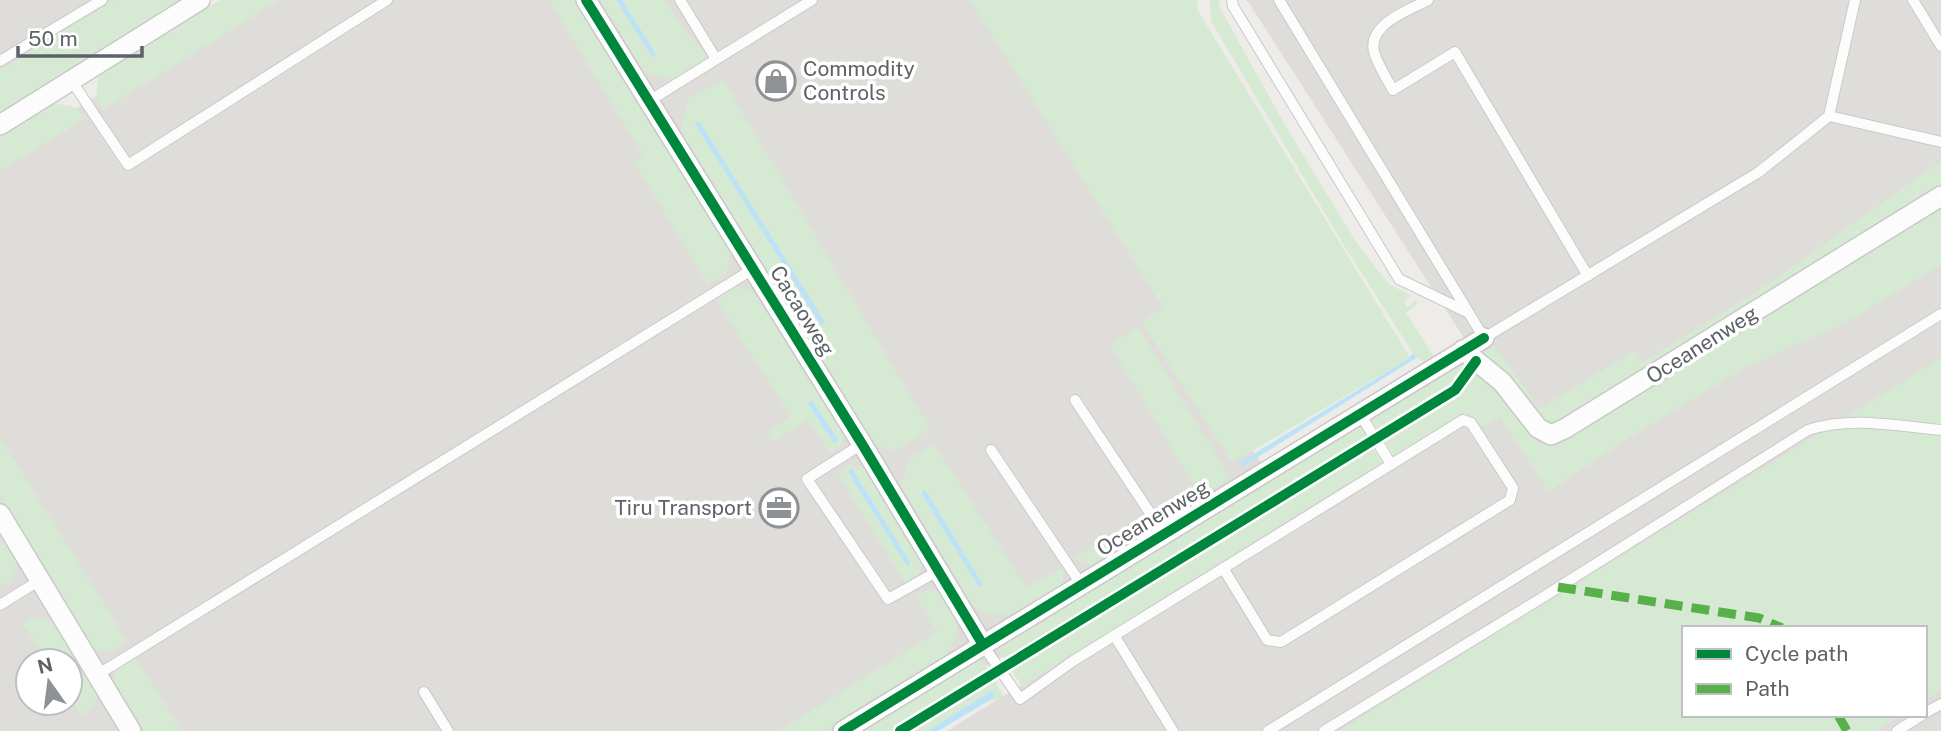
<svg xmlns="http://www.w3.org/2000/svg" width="1941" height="731" viewBox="0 0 1941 731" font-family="'Public Sans',sans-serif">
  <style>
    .industrial { fill: #deddd9; fill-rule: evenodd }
    .green { fill: #d6ead3 }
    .water { fill: #bce2f8 }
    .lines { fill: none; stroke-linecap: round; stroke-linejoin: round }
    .stream { stroke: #bce2f8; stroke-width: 5 }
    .lane-casing { stroke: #c9c9c9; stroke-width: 12 }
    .street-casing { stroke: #c9c9c9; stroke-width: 22 }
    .lane { stroke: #fcfcfc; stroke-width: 10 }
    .street { stroke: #fcfcfc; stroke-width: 19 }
    .quiet { stroke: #58b04a; stroke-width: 9; stroke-dasharray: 18 9; stroke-linecap: butt }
    .cycleway-casing { stroke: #fff; stroke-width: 15 }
    .cycleway { stroke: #00873e; stroke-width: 10 }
    .labels { text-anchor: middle; stroke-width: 7; stroke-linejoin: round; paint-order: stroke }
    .poi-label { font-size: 21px; fill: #5d6267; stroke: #fff; text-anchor: start }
    .street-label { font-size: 21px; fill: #5d6267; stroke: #fff }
  </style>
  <rect width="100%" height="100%" fill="#edece8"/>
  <!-- industrial -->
  <path class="industrial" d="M0,0H153L0,91Z
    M254,0H971L1279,492L876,731H0V155ZM28,661H70V703H28Z
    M1247,0H1941V204L1539,455Z
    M1941,225V731H947L1488,396L1536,462ZM1684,628H1925V715H1684Z"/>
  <!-- green -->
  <path class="green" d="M114,0H179L0,113V70Z
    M220,0H279L103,110L96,97L99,74Z
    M549,0H576L731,250L726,273L708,285L634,161L643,155Z
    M600,0H665L687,35L710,55L673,80L644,72Z
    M970,0H1197L1198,11L1409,356L1408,359L1232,463L1142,322L1163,307Z
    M1210,0H1219V6L1286,127L1358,245L1389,284L1412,296L1404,301L1407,307L1416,300L1418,304L1406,313L1435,358L1425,362L1416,358L1345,247L1211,21Z
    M723,80L930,429L897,450L875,446L680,130L689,98Z
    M52,103L75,107L85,119L0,171V135Z
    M1941,161V188L1543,429L1478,351L1492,343L1540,409L1634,351L1641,363L1760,290Z
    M1941,200V265L1845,323L1746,367L1635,434L1549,491L1500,417L1483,427L1471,414L1463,413L1394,455L1384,440L1461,392L1476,370L1502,390L1535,439L1540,443L1550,442Z
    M735,287L753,291L844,435L840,448L830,453L808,420L773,442L766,432L788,419L789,413L716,299Z
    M1138,327L1230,478L1201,497L1110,344Z
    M1941,358V691L1925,700V628H1684V715H1901L1875,731H1339Z
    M1459,363L1468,366L1454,386L1005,661L998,648Z
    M0,437L127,641L112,651L94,649L0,495Z
    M934,444L1026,587L1063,568V588C1031,605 1005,630 971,604L901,486L910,458Z
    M1372,447L1382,462L1022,686L1010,669Z
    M849,465L863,466L923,563L917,576L905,583L837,472Z
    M1145,515L1142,538L1092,566L1073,558Z
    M0,533L18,562L12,582L3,586L0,581Z
    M928,590L938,591L944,595L957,620V635L944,659L824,731H779L937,632L916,596Z
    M33,617L52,620L98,692L95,706L81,715L70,698V661H47L23,624Z
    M134,655L182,731H145L113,681L117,666Z
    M980,658L988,670L987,672L894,731H863Z
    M994,679L1004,697L983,704L995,697L992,691L927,731H911Z"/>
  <!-- water -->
  <path class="water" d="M1413,353L1416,358L1242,467L1239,463L1408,359Z
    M992,691L995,697L938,731H927Z"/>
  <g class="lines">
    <!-- stream -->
    <path class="stream" d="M619,0L653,54
      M698,124L822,322
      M811,404L835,440
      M851,472L908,563
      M924,493L980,584"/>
    <!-- lane casing -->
    <g class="lane-casing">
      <path id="lane" d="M680,0L716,59
        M1232,0L1233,6L1399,279L1469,313
        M1279,0L1484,338L1759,172L1829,116L1855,0
        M1428,0C1408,11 1364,25 1375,55C1379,67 1387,79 1393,90L1455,52L1588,276
        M1913,0L1941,46
        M0,61L102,0
        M71,80L128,165L387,0
        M649,101L812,0
        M1829,116L1941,142
        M1075,400L1164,534
        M1360,414L1391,464
        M862,444L807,479L888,599L938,571
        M991,450L1081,584
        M0,605L40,580
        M1114,635L1173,731
        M983,645L1020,699L1073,661L1463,420L1471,423L1513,488L1510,500L1281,642L1267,640L1223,568
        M97,675L753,269
        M424,692L448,731
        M1925,713L1941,704
        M1268,731L1941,314
        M1324,731L1540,599L1808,430C1852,416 1896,426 1941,430
        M1897,731L1922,715"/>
    </g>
    <!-- street casing -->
    <g class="street-casing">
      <path id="street" d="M586,0L862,444L983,645
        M0,125L200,0
        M1463,350L1502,382L1538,428L1551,435L1566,428L1941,196
        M0,514L131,731
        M843,731L1484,338"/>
    </g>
    <!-- lane -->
    <use href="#lane" class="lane"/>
    <!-- street -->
    <use href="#street" class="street"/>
    <!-- quiet -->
    <path class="quiet" d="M1558,587L1759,618L1782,628
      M1838,715L1847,731"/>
    <!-- cycleway casing -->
    <g class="cycleway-casing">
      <path id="cycleway" d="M586,0L862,444L983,645
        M843,731L1484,338
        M900,731L1455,390L1476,361"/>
    </g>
    <!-- cycleway -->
    <use href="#cycleway" class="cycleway"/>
  </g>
  <!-- icons -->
  <defs>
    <g id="shop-ring" transform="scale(2.0125)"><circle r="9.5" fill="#fff" stroke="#8f9294" stroke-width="1.5"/><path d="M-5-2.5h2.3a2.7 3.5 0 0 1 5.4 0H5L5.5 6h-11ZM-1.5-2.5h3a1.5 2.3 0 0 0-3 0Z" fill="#8f9294"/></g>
    <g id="office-ring" transform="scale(2.0125)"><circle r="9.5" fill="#fff" stroke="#8f9294" stroke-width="1.5"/><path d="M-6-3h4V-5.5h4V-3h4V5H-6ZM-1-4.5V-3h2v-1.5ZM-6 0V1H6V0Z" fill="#8f9294"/></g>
  </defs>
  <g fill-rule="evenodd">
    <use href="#shop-ring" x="776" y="81"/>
    <use href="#office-ring" x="779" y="508"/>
  </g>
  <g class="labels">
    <!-- poi labels -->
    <g class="poi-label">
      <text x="803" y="76">Commodity<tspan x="803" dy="24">Controls</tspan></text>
      <text x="752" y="515" text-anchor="end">Tiru Transport</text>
    </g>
    <!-- street labels -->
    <g class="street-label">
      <text transform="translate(802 311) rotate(58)" y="7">Cacaoweg</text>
      <text transform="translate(1702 345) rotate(-32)" y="7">Oceanenweg</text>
      <text transform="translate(1153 518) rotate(-31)" y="7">Oceanenweg</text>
    </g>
  </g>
  <!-- legend -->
  <rect x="1682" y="626" width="245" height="91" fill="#ffffff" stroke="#bec0c2" stroke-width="2"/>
  <rect x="1696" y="649" width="35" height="10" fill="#00873e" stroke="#bec0c2" stroke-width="2"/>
  <text x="1745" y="661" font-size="21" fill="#5d6267">Cycle path</text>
  <rect x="1696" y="684" width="35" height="10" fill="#58b04a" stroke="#bec0c2" stroke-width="2"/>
  <text x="1745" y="696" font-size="21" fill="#5d6267">Path</text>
  <!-- north arrow -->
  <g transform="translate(49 682) rotate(346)"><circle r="33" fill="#ffffff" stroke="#bec0c2" stroke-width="2"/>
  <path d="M0-5L12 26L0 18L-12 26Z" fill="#8f9294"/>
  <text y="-10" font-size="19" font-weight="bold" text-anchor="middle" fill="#5d6267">N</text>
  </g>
  <!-- scale -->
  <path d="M18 46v10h124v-10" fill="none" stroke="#5d6267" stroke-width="3.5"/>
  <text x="28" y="46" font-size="21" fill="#5d6267" stroke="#ffffff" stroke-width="5" paint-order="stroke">50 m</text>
</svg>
